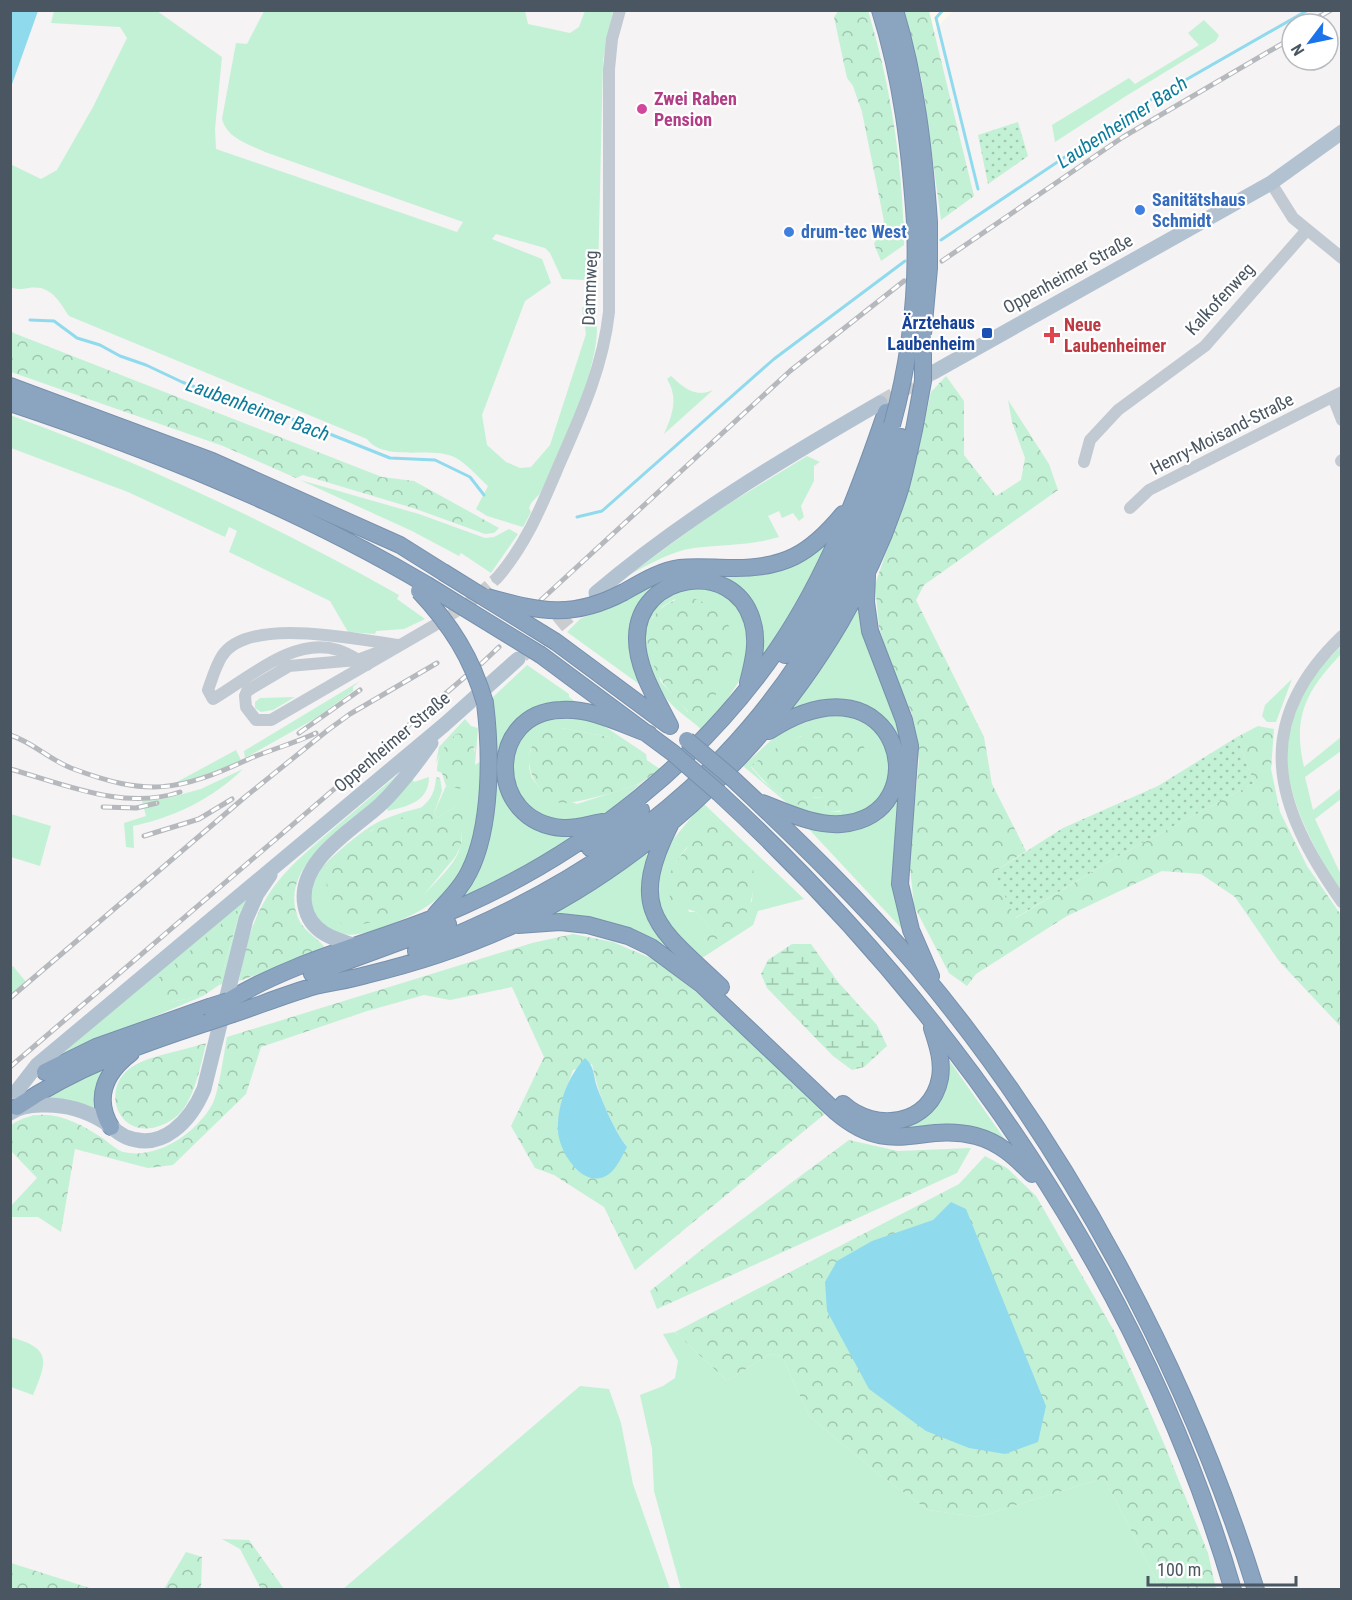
<svg xmlns="http://www.w3.org/2000/svg" width="1352" height="1600" viewBox="0 0 1352 1600" font-family="'Roboto Condensed',sans-serif">
  <style>
    .commercial { fill: #fdf9ef }
    .grass { fill: #c3f1d5; fill-rule: evenodd }
    .forest { fill: url(#forest-crowns); fill-rule: evenodd }
    .wetland { fill: url(#wetland-marsh) }
    .garden { fill: url(#garden-dots) }
    .water { fill: #90daee }
    .lines { fill: none; stroke-linecap: round; stroke-linejoin: round }
    .stream { stroke: #90daee; stroke-width: 3 }
    .minor-tunnel { stroke: #caccce; stroke-width: 12; stroke-dasharray: 12 6; stroke-linecap: butt }
    .major-tunnel { stroke: #caccce; stroke-width: 15; stroke-dasharray: 15 8; stroke-linecap: butt }
    .highway-casing { stroke: #7690ad; stroke-width: 18 }
    .minor { stroke: #c1cad2; stroke-width: 12 }
    .major { stroke: #b3c2d1; stroke-width: 15 }
    .highway { stroke: #8ba5c1; stroke-width: 16 }
    .rail-casing { stroke: #b5b8bd; stroke-width: 5 }
    .rail { stroke: #fff; stroke-width: 3; stroke-dasharray: 9; stroke-linecap: butt }
    .highway-bridge-casing { stroke: #7690ad; stroke-width: 18; stroke-linecap: butt }
    .highway-bridge { stroke: #8ba5c1; stroke-width: 16 }
    .hotel-dot { fill: #d1479c; stroke: #fff; stroke-width: 2 }
    .shop-dot { fill: #3f7fe0; stroke: #fff; stroke-width: 2 }
    .transit-dot { fill: #1a4fb4; stroke: #fff; stroke-width: 2 }
    .health-dot { fill: #e0444e; stroke: #fff; stroke-width: 2 }
    .labels { text-anchor: middle; stroke-width: 4.5; stroke-linejoin: round; paint-order: stroke }
    .hotel-label { font-size: 18px; font-weight: bold; fill: #b23c85; stroke: #fff; text-anchor: start }
    .shop-label { font-size: 18px; font-weight: bold; fill: #366cbe; stroke: #fff; text-anchor: start }
    .street-label { font-size: 18px; fill: #4a5661; stroke: #fff }
    .transit-label { font-size: 18px; font-weight: bold; fill: #164399; stroke: #fff; text-anchor: end }
    .health-label { font-size: 18px; font-weight: bold; fill: #be3a42; stroke: #fff; text-anchor: start }
    .water-label { font-size: 20px; font-style: italic; fill: #0c7c9b; stroke: #fff }
  </style>
  <defs>
    <pattern id="forest-crowns" width="20" height="18" patternUnits="userSpaceOnUse" patternTransform="scale(1.5)"><rect width="20" height="18" fill="#c3f1d5"/><path d="M2 6a3 3 0 1 1 6 0M12 15a3 3 0 1 1 6 0" fill="none" stroke="#a0c6b0"/></pattern>
    <pattern id="wetland-marsh" width="20" height="14" patternUnits="userSpaceOnUse" patternTransform="scale(1.5)"><rect width="20" height="14" fill="#c3f1d5"/><path d="M1 5h8M5 5V1M11 12h8M15 12V8" fill="none" stroke="#a0c6b0"/></pattern>
    <pattern id="garden-dots" width="8" height="8" patternUnits="userSpaceOnUse" patternTransform="scale(1.5)"><rect width="8" height="8" fill="#c3f1d5"/><path d="M2 2h.1M6 6h.1" fill="none" stroke="#a0c6b0" stroke-width="1.8" stroke-linecap="round"/></pattern>
  </defs>
  <rect width="100%" height="100%" fill="#f5f3f3"/>
  <!-- commercial -->
  <path class="commercial" d="M929,10H953V11L934,31Z"/>
  <!-- grass -->
  <path class="grass" d="M54,11H157L222,57L215,129L216,149L457,232L463,222L265,152C248,144 227,138 222,119L236,43L247,44L264,11H525L528,24L570,33L579,27L585,11H613L603,60L598,274L586,280L562,279L550,253L545,248L496,234L492,239L542,259L551,283L525,301L482,415L487,445L506,462L520,468L531,467L550,445L586,334L582,308L588,305C620,325 557,463 542,490C538,498 532,499 529,508L531,512L523,527L487,516L476,509L488,486C478,477 468,465 456,458C432,445 385,463 367,439L69,316C58,300 51,285 29,288C22,289 17,290 11,287L10,164L41,179L57,170L93,107L127,38L120,27L51,23Z
    M1204,20L1219,35L1216,41L1126,96L1055,142L1052,125L1129,78L1135,84L1199,45L1188,33Z
    M671,376C684,388 695,398 713,390L664,434C672,416 679,398 667,379Z
    M10,415C146,464 274,525 399,595L397,599L425,619L404,629L376,631L375,634L348,632L330,601L229,552L237,531L229,527L225,537L128,492L11,448Z
    M807,456L820,462L814,466V481L801,506L804,517L799,521L793,513L782,518L779,511L768,516L779,537C749,546 724,544 694,548C671,551 650,564 629,575L712,514Z
    M300,480L419,514L485,538L494,537L509,529L518,534L491,573L461,553L459,556L412,531Z
    M830,538L831,540C814,582 789,628 759,662C759,647 762,632 756,617C730,546 620,573 633,649C636,664 643,678 650,692L567,632L580,619L671,575L690,571L751,573L784,567L807,556Z
    M709,586L736,601L750,632L743,675L723,706L702,730C688,717 675,711 663,694C639,661 633,607 677,588C686,585 700,587 709,586ZM675,599L688,712L660,681L652,618L663,606Z
    M860,598L898,717L905,756C882,699 842,687 788,714L829,651Z
    M1341,646V654C1307,690 1292,716 1304,767L1341,737V751L1305,777L1313,810L1341,788V799L1315,819L1341,875V893C1287,803 1253,731 1341,646Z
    M527,665L569,694V697L578,704L522,719L504,795L577,833L562,846L458,901L469,887L492,698Z
    M1292,679L1276,722H1267L1262,716L1265,705Z
    M360,681L353,687V691L316,718L245,758L244,751Z
    M295,697L273,710L261,712L255,708V702L260,698Z
    M834,711L877,728L892,757L884,794L862,815L821,818L792,807L743,766L779,733ZM801,736L841,812L826,811L825,798L782,796L763,781L751,767C766,752 783,747 801,736Z
    M555,715L595,720L646,754L647,761L614,738L562,728L530,750L529,768L532,778L542,791L577,804L639,784L648,777L606,814L570,823L533,813L510,782C516,737 513,736 555,715Z
    M465,719L471,726L478,728L475,765L481,761C476,846 475,894 386,926C367,933 347,940 329,929C312,919 306,893 315,876C323,863 359,833 373,825C388,816 407,811 424,807L411,816L372,830L326,869L422,897C434,883 458,863 461,844C464,832 459,818 457,806L437,818L434,813L446,786L460,788L473,759L475,748L440,755L436,763L439,747Z
    M236,750L241,760C222,770 197,783 175,783Z
    M243,769C212,799 175,817 133,826L134,848L126,847L124,823L146,816L142,801L168,798L201,789Z
    M905,770L904,931L805,825L849,828Z
    M402,771L379,799L310,859L359,811L308,850Z
    M429,777C429,801 409,806 388,811L386,806L412,778L414,782Z
    M703,803L804,899L758,911L753,925L699,960L658,914L652,886L662,853ZM711,815C746,846 756,851 752,901L706,944L704,939L714,933L696,912H689L675,863Z
    M11,814L51,826L40,866L11,857Z
    M653,845L644,889L648,914L657,931L695,970L843,1110C875,1135 922,1132 941,1092C947,1080 944,1067 946,1056L1011,1148C953,1110 895,1155 843,1113L696,974L659,947L623,929L597,922L545,917Z
    M246,895L249,898L223,984L219,985L241,908L170,1002L203,996L60,1056Z
    M13,966L26,982L11,995V968Z
    M106,1067L97,1088L98,1113L44,1100L58,1088Z
    M675,1332L727,1381L770,1354L782,1356L809,1416L877,1473L928,1510L978,1517L1104,1478L1161,1589H681L654,1491L652,1449L640,1395L663,1386L675,1378L678,1361L663,1334Z
    M10,1337C51,1348 48,1360 33,1395L11,1387Z
    M580,1386L609,1389L621,1423L633,1484L670,1589H343Z"/>
  <!-- forest -->
  <path class="forest" d="M839,10L868,11C891,86 903,166 904,245L881,261L874,244L884,221L862,112L853,86L847,78L834,17Z
    M902,11H929L974,196L941,220L922,81Z
    M11,332L382,477L414,481L499,528L494,533L485,534L413,508L303,475L296,478L223,446L11,372Z
    M946,376L964,401V455L996,496L1021,480L1025,458L1012,422L1008,400L1049,464L1058,490L924,585L916,600L984,737L992,784L1026,851L994,872L1016,918L1120,855L1254,783L1237,737L1258,726L1274,729L1271,769L1280,812L1307,866L1341,915V1027L1279,961L1235,897L1201,874L1162,871L1067,916L976,974L967,986L949,973L914,906L909,858L919,761L912,714L890,663L879,627L875,585L912,476L931,392Z
    M688,596C761,621 729,672 701,721C658,693 612,615 688,596Z
    M844,727L861,738L875,779C862,801 852,813 826,811L825,798L813,797V810C787,803 768,787 751,766C775,745 811,729 844,727Z
    M562,728L614,738L660,769C653,774 647,779 640,783C631,788 569,806 560,803C556,802 552,798 548,796C520,774 522,733 562,728Z
    M463,733C485,747 469,771 460,789L446,786L442,773L437,771C437,755 445,745 456,734Z
    M436,777L440,778L442,791L434,813L437,818L457,806L463,810L461,846L455,857L422,897L409,908L377,921L350,927L343,925L336,919L327,894L326,869C341,857 356,839 373,830C399,815 435,815 436,777Z
    M365,806C336,834 277,872 299,920C305,933 322,940 326,950L239,981C255,883 292,863 365,806Z
    M711,815C723,825 740,837 748,851C753,860 754,873 754,883C750,921 738,927 706,945L704,939L713,932L696,912L670,903L669,876L675,863L687,848L691,827Z
    M241,907L219,985L203,996L170,1002L149,986Z
    M573,934L613,942L655,960L694,990L826,1113L635,1270L604,1207L554,1175L535,1168L511,1126L544,1057L512,987L450,1000L424,995L367,1011L261,1047L246,1094L173,1165L148,1168L75,1149L61,1232L38,1217H11L10,1207L37,1178L11,1151V1125C43,1103 75,1120 104,1139C109,1143 117,1150 123,1152C157,1160 196,1133 212,1105C219,1092 224,1053 227,1037L532,943ZM592,1064C598,1093 609,1123 627,1147L558,1133L561,1103L573,1070Z
    M206,1043C201,1064 197,1086 186,1105C180,1115 172,1121 162,1125C118,1143 97,1086 135,1065C153,1055 185,1050 206,1043Z
    M849,1140L898,1151L971,1148L957,1173L657,1309L650,1291L710,1243Z
    M985,1156L1007,1168L1036,1196L1114,1331L1165,1446L1208,1553L1216,1589H1161L1104,1478L978,1517L928,1510L877,1473L809,1416L782,1356L770,1354L727,1381L675,1332L959,1184Z
    M222,1539L249,1540L284,1589H261L240,1549Z
    M186,1552L202,1557L201,1589H164Z
    M10,1563H11L93,1589H11Z"/>
  <!-- wetland -->
  <path class="wetland" d="M792,944H811L838,982L877,1025L887,1046L864,1067L852,1070L833,1056L767,988L761,974L768,960Z"/>
  <!-- garden -->
  <path class="garden" d="M1018,122L1028,156L988,184L978,135Z
    M1237,737L1254,783L1120,855L1015,918L994,872L1063,828L1158,786Z"/>
  <!-- water -->
  <path class="water" d="M11,10L38,11L11,87L10,11Z
    M585,1058C595,1067 593,1075 597,1087C605,1108 614,1130 627,1147C622,1156 617,1168 609,1174C585,1192 559,1153 558,1131C557,1105 568,1076 585,1058Z
    M951,1202L966,1209L1046,1406L1038,1442L1005,1454L969,1448L926,1431L869,1389L827,1311L825,1282L837,1261L872,1241L933,1220Z"/>
  <g class="lines">
    <!-- stream -->
    <path class="stream" d="M943,10L936,18L978,189
      M941,240L1147,102L1308,10
      M30,320L54,321L77,338L100,345L120,356L146,365L182,382L219,396L262,407L390,458L435,460L470,477L484,495
      M577,517L602,511L774,359L905,261"/>
    <!-- minor-tunnel -->
    <path class="minor-tunnel" d="M436,625L474,599L497,578"/>
    <!-- major-tunnel -->
    <path class="major-tunnel" d="M880,403L932,373
      M522,655L582,605"/>
    <!-- highway casing -->
    <g class="highway-casing">
      <path id="highway" d="M880,10C902,80 910,149 915,222
        M895,10C916,80 924,150 929,222
        M10,386L212,461L400,545L443,572
        M10,403C154,451 297,508 427,585
        M867,575L866,602L870,631L904,720L910,746L900,884L911,930L931,976
        M624,592C642,582 659,571 680,568C697,566 714,568 731,568C784,569 810,554 843,514
        M556,642L668,725
        M541,655L673,753
        M785,655C834,589 864,514 889,436
        M670,726C657,700 636,668 637,637C638,573 733,558 752,620C759,641 753,663 748,683
        M733,779C797,839 861,901 918,968C1067,1145 1187,1369 1256,1590
        M719,793C953,1009 1143,1282 1233,1590
        M762,803C787,812 814,826 841,824C941,817 901,646 769,731
        M603,822C590,824 576,829 563,828C485,822 487,712 561,710C592,708 621,724 649,734
        M670,825C626,912 659,928 721,987
        M590,848L641,810
        M435,915C447,901 461,889 469,872C492,827 491,752 485,703
        M518,925L560,922L588,925L628,936L651,947L701,984L836,1112C891,1159 920,1122 976,1136C999,1142 1015,1157 1032,1174
        M416,951C666,856 826,696 901,437
        M312,974L448,924
        M228,1001C301,956 388,940 465,905C588,850 701,760 778,648C827,576 858,494 886,412
        M233,1014C260,1005 287,994 315,986C332,982 349,980 366,975C416,963 465,947 511,926C687,844 844,672 901,486C906,467 910,448 914,430
        M45,1072L96,1047L209,1007
        M843,1104C875,1133 931,1126 940,1078C943,1060 937,1044 932,1028
        M17,1107C76,1067 139,1045 206,1023
        M111,1127C93,1097 106,1072 131,1053"/>
    </g>
    <!-- minor -->
    <path class="minor" d="M1271,183L1293,218L1342,258
      M1333,397L1342,420
      M1341,461L1342,460
      M1084,462L1090,440L1118,410L1205,346L1306,231
      M1130,508L1149,490L1342,392
      M497,578C526,545 542,505 559,465C581,415 603,367 609,312V69L612,39L620,10
      M1342,636C1249,725 1275,807 1342,902
      M392,647L357,660L289,666L247,691L245,696L246,707L256,720H271L435,625
      M367,665C358,660 348,653 338,650C294,636 249,678 213,699L208,690C212,679 216,665 222,656C248,615 359,640 399,645"/>
    <!-- major -->
    <path class="major" d="M934,372L1271,183L1342,132
      M596,593C683,519 781,460 880,403
      M356,946C333,939 310,932 305,906C296,861 353,830 381,804C400,786 416,764 431,743
      M16,1092L37,1065L444,725L518,659
      M10,1113C20,1106 30,1105 41,1105C63,1104 85,1110 103,1121C111,1126 117,1133 126,1137C163,1152 191,1120 204,1089L246,919L257,894L270,875"/>
    <!-- highway -->
    <use href="#highway" class="highway"/>
    <!-- rail casing -->
    <g class="rail-casing">
      <path id="rail" d="M1306,24L1331,10
        M942,261L1123,137L1292,38
        M541,600L790,371L904,281
        M481,664L499,647
        M299,733L360,690
        M10,735C32,742 49,759 71,768C148,797 178,792 251,758C273,749 295,743 316,733
        M10,769C64,784 124,811 180,792
        M103,807L136,808L157,803
        M144,836L199,819L232,799
        M10,998L245,797L328,730L350,714L437,663
        M10,1067L466,676"/>
    </g>
    <!-- rail -->
    <use href="#rail" class="rail"/>
    <!-- highway-bridge casing -->
    <g class="highway-bridge-casing">
      <path id="highway-bridge" d="M923,334L929,268V222
        M892,425C910,360 918,289 915,222
        M914,430L923,381V338
        M443,572L556,642
        M427,585L541,655
        M419,591C451,625 472,658 485,703
        M487,597C541,612 573,619 624,592
        M687,740L733,779
        M673,753L719,793
        M209,1007L228,1001
        M206,1023L233,1014"/>
    </g>
    <!-- highway-bridge -->
    <use href="#highway-bridge" class="highway-bridge"/>
  </g>
  <!-- markers -->
  <circle class="hotel-dot" cx="642" cy="109" r="6"/>
  <g class="shop-dot">
    <circle cx="1140" cy="210" r="6"/>
    <circle cx="789" cy="232" r="6"/>
  </g>
  <rect class="transit-dot" x="981" y="327" width="12" height="12" rx="3"/>
  <path class="health-dot" d="M1049 326h6v6h6v6h-6v6h-6v-6h-6v-6h6z"/>
  <g class="labels">
    <!-- hotel labels -->
    <g class="hotel-label">
      <text x="654" y="105">Zwei Raben<tspan x="654" dy="21">Pension</tspan></text>
    </g>
    <!-- shop labels -->
    <g class="shop-label">
      <text x="1152" y="206">Sanitätshaus<tspan x="1152" dy="21">Schmidt</tspan></text>
      <text x="801" y="238">drum-tec West</text>
    </g>
    <!-- street labels -->
    <g class="street-label">
      <text transform="translate(1068 274) rotate(-29)" y="6">Oppenheimer Straße</text>
      <text transform="translate(590 288) rotate(-88)" y="6">Dammweg</text>
      <text transform="translate(1220 299) rotate(-47)" y="6">Kalkofenweg</text>
      <text transform="translate(1222 434) rotate(-27)" y="6">Henry-Moisand-Straße</text>
      <text transform="translate(392 742) rotate(-40)" y="6">Oppenheimer Straße</text>
    </g>
    <!-- transit labels -->
    <g class="transit-label">
      <text x="975" y="329">Ärztehaus<tspan x="975" dy="21">Laubenheim</tspan></text>
    </g>
    <!-- health labels -->
    <g class="health-label">
      <text x="1064" y="331">Neue<tspan x="1064" dy="21">Laubenheimer</tspan></text>
    </g>
    <!-- water labels -->
    <g class="water-label">
      <text transform="translate(1122 122) rotate(-33)" y="7">Laubenheimer Bach</text>
      <text transform="translate(258 409) rotate(20)" y="7">Laubenheimer Bach</text>
    </g>
  </g>
  <!-- border -->
  <rect width="1352" height="1600" fill="none" stroke="#4a5661" stroke-width="24"/>
  <!-- north arrow -->
  <g transform="translate(1310 42) rotate(238)"><circle r="28" fill="#ffffff" stroke="#b7bbc0" stroke-width="1.5"/>
  <path d="M0-4.5L10 22L0 15L-10 22Z" fill="#1a73e8"/>
  <text y="-9" font-size="16" font-weight="bold" text-anchor="middle" fill="#4a5661">N</text>
  </g>
  <!-- scale -->
  <path d="M1148 1576v9h148v-9" fill="none" stroke="#4a5661" stroke-width="3"/>
  <text x="1157" y="1576" font-size="18" fill="#4a5661" stroke="#ffffff" stroke-width="4.5" paint-order="stroke">100 m</text>
</svg>
